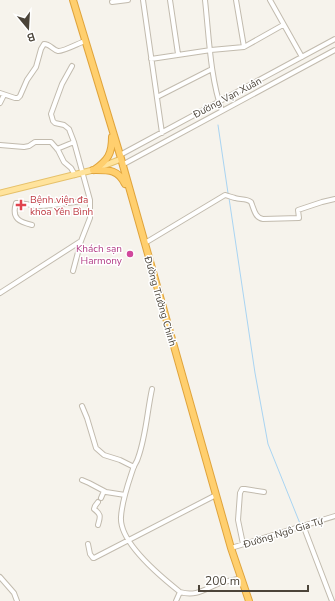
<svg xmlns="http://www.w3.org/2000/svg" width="335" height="601" viewBox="0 0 335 601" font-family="'Nunito Sans',sans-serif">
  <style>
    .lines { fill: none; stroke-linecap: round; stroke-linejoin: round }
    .stream { stroke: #a9d4f2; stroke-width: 1 }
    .minor-casing { stroke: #c2bbae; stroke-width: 6 }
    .major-casing { stroke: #e6c16a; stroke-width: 7 }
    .highway-casing { stroke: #e0a43c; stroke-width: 8 }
    .minor { stroke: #fff; stroke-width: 4 }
    .major { stroke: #ffe39c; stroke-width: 5 }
    .highway { stroke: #ffcf6e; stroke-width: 6 }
    .health-dot { fill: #e0444e; stroke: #fff; stroke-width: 1.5 }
    .hotel-dot { fill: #d1479c; stroke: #fff; stroke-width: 1.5 }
    .labels { text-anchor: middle; stroke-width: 3; stroke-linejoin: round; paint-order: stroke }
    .street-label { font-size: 10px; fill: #4b4439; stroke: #fff }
    .health-label { font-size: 10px; fill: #be3a42; stroke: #fff; text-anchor: start }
    .hotel-label { font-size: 10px; fill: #b23c85; stroke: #fff; text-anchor: end }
  </style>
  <rect width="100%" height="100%" fill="#f6f3ec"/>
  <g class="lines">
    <!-- stream -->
    <path class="stream" d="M218,125L228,193
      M229,198L255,373L268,444L301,526
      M328,596L330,601"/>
    <!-- minor casing -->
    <g class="minor-casing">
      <path id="minor" d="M143,0L162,133
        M170,0L178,54
        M205,0C209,36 210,77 222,111
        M236,0L244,47
        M270,0L302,57
        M112,2L128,0
        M151,59L211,50L244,47L283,25
        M72,66L62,84L55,103L51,114L53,121L55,123L64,125L69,129L74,142L90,200V218L81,241L73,271
        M0,93L15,98H18L20,96L27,80L36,67L41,49L44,44C50,44 53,50 58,51C62,52 79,43 85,41
        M157,97L212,69
        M0,103L4,95
        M0,145L24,147L29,146L35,142H51L58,150L64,162L71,168L75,175
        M57,149L74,142
        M120,155L335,39
        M122,165L335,50
        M32,225C20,222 11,219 16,203C23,202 31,206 38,206C56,206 73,202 90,200
        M145,243L225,195C229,196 231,197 235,198C240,200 246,198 251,202C254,209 255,218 263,219L299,218L298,210L322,202L335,199
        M0,293L81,241
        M152,389C147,412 146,436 138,458C137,462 134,465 133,469C128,484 122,500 121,517C119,542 161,577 180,592C196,597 205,589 220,583C227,581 234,580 242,578
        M82,406L87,418L96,448L104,455L120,460L134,467
        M82,480L89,483L106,492L125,495
        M101,498L104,491
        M98,502L95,506L94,509C102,515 100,517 98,525
        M303,525L332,601
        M88,544L90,554L93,558H94L216,495
        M243,544L238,520L240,493L242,489H245L264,492
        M231,548L335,516
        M0,577L14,593L17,601
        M176,601L180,592"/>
    </g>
    <!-- major casing -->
    <g class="major-casing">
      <path id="major" d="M0,193L93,170L121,159"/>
    </g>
    <!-- highway casing -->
    <g class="highway-casing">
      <path id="highway" d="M73,0L120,155L231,548L249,601
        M93,170C108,170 118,169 125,184
        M94,170C108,160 112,154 112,137"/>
    </g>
    <!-- minor -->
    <use href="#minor" class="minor"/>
    <!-- major -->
    <use href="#major" class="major"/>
    <!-- highway -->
    <use href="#highway" class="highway"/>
  </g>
  <!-- markers -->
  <path class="health-dot" d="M19 199h4v4h4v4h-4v4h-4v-4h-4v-4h4z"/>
  <circle class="hotel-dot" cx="130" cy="254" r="4"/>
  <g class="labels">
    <!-- street labels -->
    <g class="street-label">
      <text transform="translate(227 97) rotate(-28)" y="4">Đường Vạn Xuân</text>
      <text transform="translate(161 301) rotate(74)" y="4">Đường Trường Chinh</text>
      <text transform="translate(283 532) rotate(-17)" y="4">Đường Ngô Gia Tự</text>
    </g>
    <!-- health labels -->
    <g class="health-label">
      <text x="30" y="203">Bệnh viện đa<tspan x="30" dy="12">khoa Yên Bình</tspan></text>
    </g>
    <!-- hotel labels -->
    <g class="hotel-label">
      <text x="122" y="252">Khách sạn<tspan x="122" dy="12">Harmony</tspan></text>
    </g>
  </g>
  <!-- north arrow -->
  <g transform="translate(28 28) rotate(162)" stroke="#ffffff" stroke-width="3" paint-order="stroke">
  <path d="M0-3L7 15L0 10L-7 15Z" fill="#4b4439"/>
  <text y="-6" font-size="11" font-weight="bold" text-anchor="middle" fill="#4b4439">B</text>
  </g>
  <!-- scale -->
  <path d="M199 585v6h109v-6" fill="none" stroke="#4b4439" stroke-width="2"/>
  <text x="205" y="585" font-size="12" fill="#4b4439" stroke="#ffffff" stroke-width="3" paint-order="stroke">200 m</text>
</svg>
